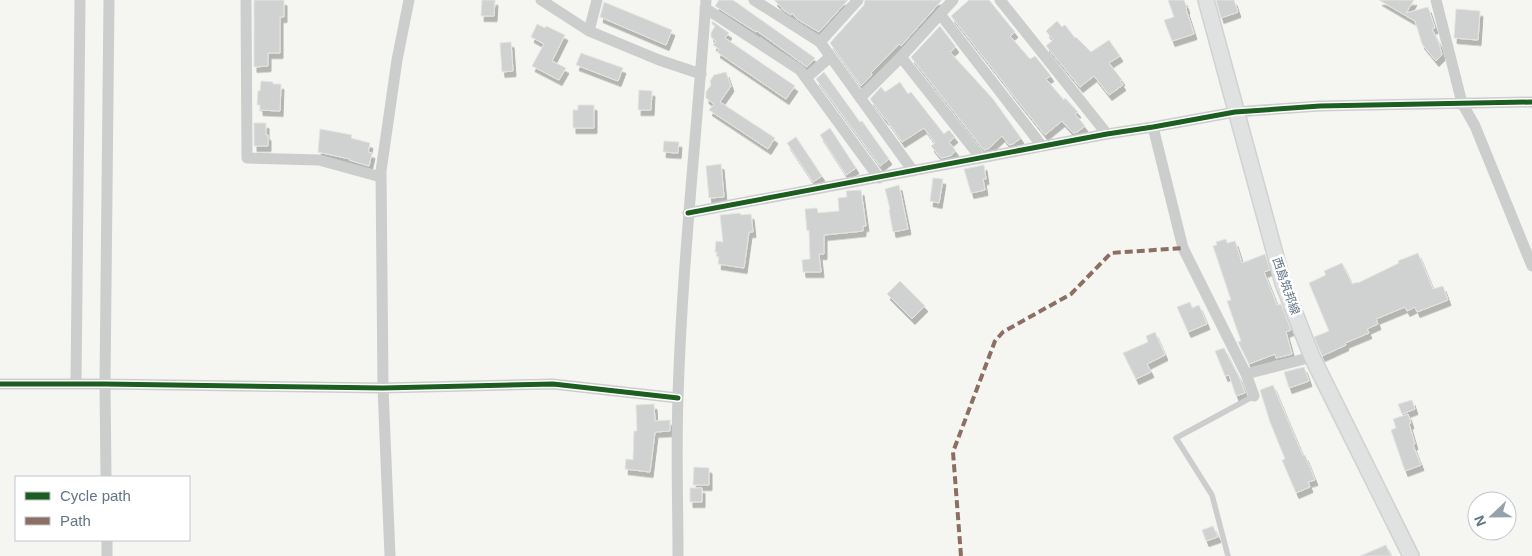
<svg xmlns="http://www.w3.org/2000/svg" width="1532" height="556" viewBox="0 0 1532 556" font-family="Arial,'Noto Sans JP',sans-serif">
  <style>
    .building { fill: #d0d1d1; stroke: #e4e4e2; filter: url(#shadow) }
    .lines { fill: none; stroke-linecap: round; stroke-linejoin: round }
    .secondary-casing { stroke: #d0d2d2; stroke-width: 18 }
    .lane { stroke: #cccece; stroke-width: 5.5 }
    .street { stroke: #cccece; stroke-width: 11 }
    .secondary { stroke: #e0e1e1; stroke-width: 15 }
    .quiet { stroke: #8d6e63; stroke-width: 4; stroke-dasharray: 8 4; stroke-linecap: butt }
    .cycleway-casing { stroke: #fff; stroke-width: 8 }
    .cycleway { stroke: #1b5e20; stroke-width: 5 }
    .labels { text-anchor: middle; stroke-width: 5; stroke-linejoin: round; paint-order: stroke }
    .street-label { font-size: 12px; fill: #627585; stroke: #fff }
  </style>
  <defs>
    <filter id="shadow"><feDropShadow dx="3" dy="5.5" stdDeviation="0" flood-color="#0004"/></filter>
  </defs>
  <rect width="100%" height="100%" fill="#f5f5f2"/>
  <!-- building -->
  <path class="building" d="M254,0H284V17H280V53H268V66L254,67Z
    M482,0H495L494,16H481Z
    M719,0H733L815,58L807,67L757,31L756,32L715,6Z
    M774,0H848L819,32L797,19L792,13L791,15L782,9V8Z
    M865,0H942L901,46L899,44L871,73L872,75L861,86L830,43L864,5Z
    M969,0H989L1015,32L1010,36L1030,59L1035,56L1051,76L1046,79L1064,100L1065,98L1078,112L1075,114L1085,126L1077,132L1073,133L1062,121L1045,135L1012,94L1004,83L951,16Z
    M1168,0H1184L1187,8L1186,9L1194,34L1172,41L1164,20L1174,17Z
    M1216,0H1234L1238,12L1221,18Z
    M1379,0H1414L1406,13L1428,7L1435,28L1432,29L1439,43L1442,55L1436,61L1422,44L1415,21Z
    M604,2L672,30L666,45L600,17Z
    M1456,9L1480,11L1478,40L1454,38Z
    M712,21L729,33L725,38L795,86L786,99L717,52L719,49L713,45L716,41L711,37V33L715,26L712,24Z
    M1057,21L1062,27L1065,25L1075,38L1076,37L1091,52L1109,40L1120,56L1109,63L1122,80L1120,81L1123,85L1109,95L1094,76L1080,87L1046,46L1053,40L1046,31Z
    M537,24L545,28L546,26L565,35L552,61L566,68L559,80L532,66L544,44L531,37Z
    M940,26L956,47L950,52L993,99L1021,138L1013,144L1009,145L1002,136L988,149L984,150L911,57Z
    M511,42L513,71L502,72L500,43Z
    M581,53L623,68L618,81L576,65Z
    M726,72L731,86L720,102L775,138L768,149L709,110L714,104L706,98V92L711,85L710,81L714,75Z
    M824,72L860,122L862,121L889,159L880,166L816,79Z
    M261,81L273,82V84H281L280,111L260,110V105H257L258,91H260Z
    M900,82L908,94L911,92L944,134L949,130L955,137L949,142L956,151L950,156L941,158L931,146L935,143L924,128L902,142L886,119H885L870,99L881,87L885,92Z
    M639,90L652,91L651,110H638Z
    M578,105H594V128H573V110H578Z
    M254,123H266V135H268V146H254Z
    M830,128L856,168L846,175L820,135Z
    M320,129L352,135L351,138L370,143L368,152L372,153L369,166L349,160L350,159L318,152Z
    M796,137L822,176L813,182L787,143Z
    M664,141L679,142L678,153L663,152Z
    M721,164L724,197L709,198L706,166Z
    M984,165L986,179H983L985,190L971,193L964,169Z
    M933,178L943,179L939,203L930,201Z
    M899,185L908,229L893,232L889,210L890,209L885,189Z
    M861,190L866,226H863V231L824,235V254H819L821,272H803L802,260L810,259L809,230L807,231L805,209L817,208L818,213L839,211L838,198L847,197L846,191Z
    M740,213L741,215L751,214L753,232H749L744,268L718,264L719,257L716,256L717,252H715L716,241L723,242L720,215Z
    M1226,239L1227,243L1235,241L1242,263L1265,254L1270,270L1264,272L1277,305L1281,304L1291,330L1286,332L1292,354L1276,358L1275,354L1249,364L1238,342L1241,341L1227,301L1231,300L1213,246L1217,245L1216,242Z
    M1418,253L1433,289L1443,286L1448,300L1417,312L1415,307L1407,311L1405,307L1376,319L1378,324L1367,329L1369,333L1345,343L1346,345L1322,356L1314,337L1329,331L1309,283L1326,275L1324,271L1342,263L1352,284L1358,282V283L1399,263L1398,261Z
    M900,281L925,306L912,319L887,294Z
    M1190,302L1192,308L1199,305L1207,324L1188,332L1177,307Z
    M1155,332L1165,355L1147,364L1151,372L1136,379L1123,353L1148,342L1146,336Z
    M1224,348L1239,377L1245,393L1236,396L1229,375L1225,376L1215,351Z
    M1304,367L1309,381L1289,388L1284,372Z
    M1273,385L1303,456L1305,455L1315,480L1308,482L1310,487L1296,493L1282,460L1285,459L1270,422L1260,390Z
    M1412,400L1415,409L1402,414L1398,404Z
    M654,404L655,421L670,420V431L655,432L650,472L625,469L626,459L633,460L634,431H637L636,405Z
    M1408,414L1411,423L1409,424L1415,444L1413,445L1421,465L1405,471L1391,430L1396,428L1393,419Z
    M694,467L709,468V485H693Z
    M690,488H702V502H690Z
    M1213,526L1218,537L1206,541L1202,530Z
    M1386,545L1391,556H1360Z"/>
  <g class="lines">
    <!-- secondary casing -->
    <g class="secondary-casing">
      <path id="secondary" d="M1206,0L1283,283L1312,357L1411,556"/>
    </g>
    <!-- lane -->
    <path class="lane" d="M1228,556L1212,495L1176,438L1254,396"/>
    <!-- street -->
    <path class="street" d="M246,0L247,158L319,160L381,177
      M541,0L589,31L659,60L701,74
      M754,0L820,42L913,171
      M1000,0L1107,134
      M1436,0L1462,103L1475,126L1532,266
      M705,8L800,70L879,178
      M940,14L1042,146
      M589,31L597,0
      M820,42L858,0
      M901,57L981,158
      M806,78L830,57
      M860,98L901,57L953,0
      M1153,127L1183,248L1246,374L1254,396
      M688,213L1107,134L1153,127L1235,112L1320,106L1532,102
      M1246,374L1312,357
      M0,384H105L383,388L553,384L678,398
      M76,384L80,0
      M106,477L105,384L109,0
      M107,540V556
      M390,556L383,388L381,171L397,60L409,0
      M678,556C678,503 676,450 678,397C682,264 697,132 706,0"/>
    <!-- secondary -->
    <use href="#secondary" class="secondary"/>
    <!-- quiet -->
    <path class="quiet" d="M961,556L953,452L995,341L1003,332L1071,294L1111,253L1183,248"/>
    <!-- cycleway casing -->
    <g class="cycleway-casing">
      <path id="cycleway" d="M688,213L1107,134L1153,127L1235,112L1320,106L1532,102
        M0,384H105L383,388L553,384L678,398"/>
    </g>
    <!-- cycleway -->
    <use href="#cycleway" class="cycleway"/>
  </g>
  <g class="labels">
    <!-- street labels -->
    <g class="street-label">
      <text transform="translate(1286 286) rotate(71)" y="4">西島筑邦線</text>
    </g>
  </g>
  <!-- legend -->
  <rect x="15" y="476" width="175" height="65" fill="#ffffff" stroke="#c0c8ce"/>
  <rect x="25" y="492" width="25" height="8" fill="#1b5e20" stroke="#c0c8ce"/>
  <text x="60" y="501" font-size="15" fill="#627585">Cycle path</text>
  <rect x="25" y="517" width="25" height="8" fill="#8d6e63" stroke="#c0c8ce"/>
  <text x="60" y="526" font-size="15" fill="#627585">Path</text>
  <!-- north arrow -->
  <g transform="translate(1492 516) rotate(248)"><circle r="24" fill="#ffffff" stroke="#c0c8ce"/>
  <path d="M0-4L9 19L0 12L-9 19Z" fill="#95a2ab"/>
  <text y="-8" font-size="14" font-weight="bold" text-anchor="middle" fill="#627585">N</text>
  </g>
</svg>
